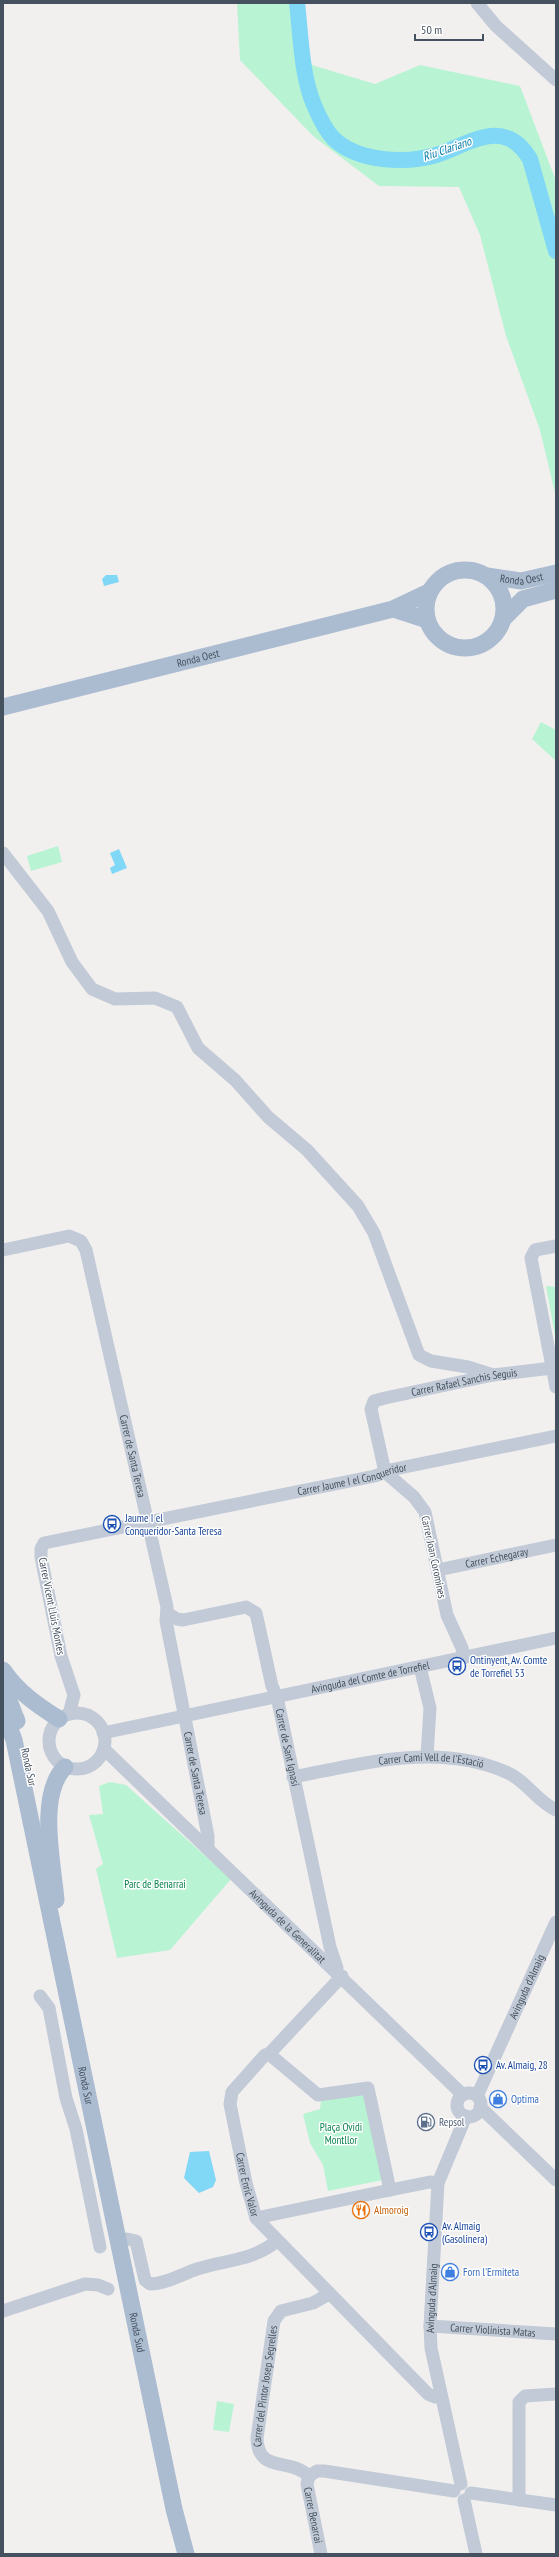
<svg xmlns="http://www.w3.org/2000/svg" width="559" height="2557" viewBox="0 0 559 2557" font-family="'PT Sans Narrow',sans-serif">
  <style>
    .green { fill: #b8f4d3 }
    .water { fill: #80d7f6 }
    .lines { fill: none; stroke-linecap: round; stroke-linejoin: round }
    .river { stroke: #80d7f6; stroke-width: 16 }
    .minor { stroke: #c1cad6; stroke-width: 13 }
    .major { stroke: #abbcd1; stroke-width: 17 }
    .labels { text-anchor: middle; stroke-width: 3; stroke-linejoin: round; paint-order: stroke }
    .street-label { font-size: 11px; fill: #45515f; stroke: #fff }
    .transit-label { font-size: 11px; fill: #164399; stroke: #fff; text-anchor: start }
    .park-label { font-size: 11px; fill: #0c834e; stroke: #fff }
    .shop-label { font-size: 11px; fill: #366cbe; stroke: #fff; text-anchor: start }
    .service-label { font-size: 11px; fill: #4e5e75; stroke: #fff; text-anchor: start }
    .food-label { font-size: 11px; fill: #c56008; stroke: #fff; text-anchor: start }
    .water-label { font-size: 12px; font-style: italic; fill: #027ba6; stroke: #fff }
  </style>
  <rect width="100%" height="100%" fill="#f2efef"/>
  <!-- green -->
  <path class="green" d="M237,3H293L312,65L375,84L420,65L520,86L556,181V497L540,430L506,336L480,235L459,187L379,186L313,136L240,60Z
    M541,722L556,730V761L532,739Z
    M58,846L62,862L31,871L27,856Z
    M546,1286L556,1287V1341Z
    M110,1782L126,1785L231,1879L170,1950L117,1958L96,1869L103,1864L89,1815L103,1814L99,1786Z
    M363,2093L383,2180L328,2191L323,2165L310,2143L303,2114L320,2109L321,2100Z
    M217,2401L234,2404L229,2432L213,2430Z"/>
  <!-- water -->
  <path class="water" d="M106,575H117L119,582L104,586L102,579Z
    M119,849L127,868L112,874L110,868L115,865L110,853Z
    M209,2151L216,2180L213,2187L199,2193L184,2178L190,2152Z"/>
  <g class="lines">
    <!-- river -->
    <path class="river" d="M297,3C301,36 301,74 314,105C319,117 325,130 334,139C358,162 406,164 436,155C470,144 504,116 530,159L556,251"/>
    <!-- minor -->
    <g class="minor">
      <path d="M477,3L496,26L556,80"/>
      <path d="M3,853L48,911L72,962L92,989L115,999L155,998L177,1007L198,1048L235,1080L268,1117L307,1150L358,1206L374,1233L419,1355L431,1361L468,1367L493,1375"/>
      <path d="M556,1246L535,1250L531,1258L556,1387"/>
      <path id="s1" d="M3,1250L69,1236L81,1241L86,1250L167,1607L166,1621L208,1836V1847"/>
      <path id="s2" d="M438,1570L556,1545"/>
      <path id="s3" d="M167,1613L177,1619L183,1620L246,1607L256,1613L272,1686L277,1697L330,1947L337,1968"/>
      <path id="s4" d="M464,1658L462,1648L447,1615L425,1512L414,1497L385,1472L371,1409L374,1401L385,1398L493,1375L552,1368"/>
      <path d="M420,1667L430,1708L427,1756"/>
      <circle cx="77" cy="1741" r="28"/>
      <path id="s5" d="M69,1714L74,1695L61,1656L41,1557V1549L44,1543L375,1476L390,1470L556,1436"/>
      <path id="s6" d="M103,1733L556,1638"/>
      <path id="s7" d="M104,1749L463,2095"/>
      <path id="s8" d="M293,1777C363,1764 437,1742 506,1772C527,1781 536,1801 556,1810"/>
      <path d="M40,1996L49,2008L66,2098L76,2129L100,2247"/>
      <path d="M269,2054L342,1976"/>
      <circle cx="469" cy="2105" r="12"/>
      <path id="s9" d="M477,2096L556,1922"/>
      <path d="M480,2107L556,2180"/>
      <path id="s10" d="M390,2190L368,2088L318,2095L269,2054L265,2055L232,2092L230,2104L246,2183L256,2218L428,2394L435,2397L441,2396"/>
      <path d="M256,2218L390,2190L430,2182L438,2183"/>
      <path d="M127,2239L136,2241L145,2280L150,2284C166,2284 182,2274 197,2269C228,2259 250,2262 277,2241"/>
      <path d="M3,2311L85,2284L98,2285L108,2289"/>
      <path id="s11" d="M430,2326L556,2334"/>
      <path id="s12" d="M309,2476C289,2457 258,2474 257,2438L274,2321L281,2311L313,2303L329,2294"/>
      <path d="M309,2476L317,2471H324L454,2491"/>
      <path id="s13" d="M309,2476L307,2484L321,2554"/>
      <path id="s14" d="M461,2484L431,2348L430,2326L438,2183L466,2116"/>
      <path d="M471,2493L556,2505"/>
      <path d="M464,2500L476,2554"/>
      <path d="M519,2500V2402L525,2396L556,2394"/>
    </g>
    <!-- major -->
    <g class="major">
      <circle cx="465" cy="609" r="39"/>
      <path id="s15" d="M487,576L521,581L556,573"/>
      <path d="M393,609L427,620"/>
      <path d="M503,619L523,599L556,590"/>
      <path id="s16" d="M3,707L393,609L429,592"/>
      <path d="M3,1670C18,1692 37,1705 59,1719"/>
      <path d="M3,1685L17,1721"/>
      <path id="s17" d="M3,1710L14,1740L174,2509L186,2554"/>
      <path d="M56,1900C53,1863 37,1795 65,1767"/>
    </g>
  </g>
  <!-- icons -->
  <defs>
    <g id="bus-ring" transform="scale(0.9)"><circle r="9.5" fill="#fff" stroke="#1a4fb4" stroke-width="1.5"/><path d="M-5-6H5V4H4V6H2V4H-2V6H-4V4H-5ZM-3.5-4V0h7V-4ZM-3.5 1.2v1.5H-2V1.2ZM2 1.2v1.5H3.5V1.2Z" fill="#1a4fb4"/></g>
    <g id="shop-ring" transform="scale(0.9)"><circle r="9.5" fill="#fff" stroke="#3f7fe0" stroke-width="1.5"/><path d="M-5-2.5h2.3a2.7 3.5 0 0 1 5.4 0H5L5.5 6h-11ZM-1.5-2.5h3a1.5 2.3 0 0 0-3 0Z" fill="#3f7fe0"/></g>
    <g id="fuel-ring" transform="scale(0.9)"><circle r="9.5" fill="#fff" stroke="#5c6f8a" stroke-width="1.5"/><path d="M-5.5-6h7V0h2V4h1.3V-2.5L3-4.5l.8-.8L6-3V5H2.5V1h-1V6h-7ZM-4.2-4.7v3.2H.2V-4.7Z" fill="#5c6f8a"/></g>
    <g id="restaurant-ring" transform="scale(0.9)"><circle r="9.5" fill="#fff" stroke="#e8710a" stroke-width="1.5"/><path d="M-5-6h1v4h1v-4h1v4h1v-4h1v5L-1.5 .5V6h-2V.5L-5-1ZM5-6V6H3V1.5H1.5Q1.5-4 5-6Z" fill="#e8710a"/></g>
  </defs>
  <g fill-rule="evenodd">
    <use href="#bus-ring" x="112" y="1524"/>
    <use href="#bus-ring" x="457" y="1666"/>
    <use href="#bus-ring" x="483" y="2065"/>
    <use href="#shop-ring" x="498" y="2099"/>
    <use href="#fuel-ring" x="426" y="2122"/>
    <use href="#restaurant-ring" x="361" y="2210"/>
    <use href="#bus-ring" x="429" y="2232"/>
    <use href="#shop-ring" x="450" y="2272"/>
  </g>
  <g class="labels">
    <!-- street labels -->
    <g class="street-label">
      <text dy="4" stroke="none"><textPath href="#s15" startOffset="35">Ronda Oest</textPath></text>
      <text dy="4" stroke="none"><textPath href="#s16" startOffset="201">Ronda Oest</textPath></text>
      <text dy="4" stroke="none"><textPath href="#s4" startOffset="374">Carrer Rafael Sanchis Seguis</textPath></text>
      <text dy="4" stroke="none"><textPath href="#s1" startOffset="302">Carrer de Santa Teresa</textPath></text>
      <text dy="4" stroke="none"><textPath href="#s5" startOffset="491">Carrer Jaume I el Conqueridor</textPath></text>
      <text transform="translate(434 1557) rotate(78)" y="4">Carrer Joan Coromines</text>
      <text dy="4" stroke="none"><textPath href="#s2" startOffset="60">Carrer Echegaray</textPath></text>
      <text transform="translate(52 1606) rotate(79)" y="4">Carrer Vicent Lluis Montes</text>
      <text dy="4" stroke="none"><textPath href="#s6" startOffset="273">Avinguda del Comte de Torrefiel</textPath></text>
      <text dy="4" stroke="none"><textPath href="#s3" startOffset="232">Carrer de Sant Ignasi</textPath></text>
      <text dy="4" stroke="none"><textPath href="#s8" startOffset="140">Carrer Camí Vell de l'Estació</textPath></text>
      <text transform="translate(29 1767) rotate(78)" y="4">Ronda Sur</text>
      <text dy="4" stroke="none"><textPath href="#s1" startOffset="626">Carrer de Santa Teresa</textPath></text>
      <text dy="4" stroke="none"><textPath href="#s7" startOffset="255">Avinguda de la Generalitat</textPath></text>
      <text dy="4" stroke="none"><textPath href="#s9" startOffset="120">Avinguda d'Almaig</textPath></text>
      <text dy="4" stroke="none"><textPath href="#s17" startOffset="385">Ronda Sur</textPath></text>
      <text dy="4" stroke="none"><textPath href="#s10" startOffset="367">Carrer Enric Valor</textPath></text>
      <text dy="4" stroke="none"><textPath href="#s14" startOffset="189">Avinguda d'Almaig</textPath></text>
      <text dy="4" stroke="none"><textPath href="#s11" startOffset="63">Carrer Violinista Matas</textPath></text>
      <text dy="4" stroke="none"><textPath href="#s17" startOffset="637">Ronda Sud</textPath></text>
      <text dy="4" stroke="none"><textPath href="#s12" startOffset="123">Carrer del Pintor Josep Segrelles</textPath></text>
      <text dy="4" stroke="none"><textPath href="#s13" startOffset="40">Carrer Benarrai</textPath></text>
    </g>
    <!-- transit labels -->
    <g class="transit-label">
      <text x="125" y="1522">Jaume I el<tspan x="125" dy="13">Conqueridor-Santa Teresa</tspan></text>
      <text x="470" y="1664">Ontinyent, Av. Comte<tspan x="470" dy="13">de Torrefiel 53</tspan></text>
      <text x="496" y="2069">Av. Almaig, 28</text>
      <text x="442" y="2230">Av. Almaig<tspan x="442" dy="13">(Gasolinera)</tspan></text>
    </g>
    <!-- park labels -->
    <g class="park-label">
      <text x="155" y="1888">Parc de Benarrai</text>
      <text x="341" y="2131">Plaça Ovidi<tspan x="341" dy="13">Montllor</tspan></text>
    </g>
    <!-- shop labels -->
    <g class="shop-label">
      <text x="511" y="2103">Optima</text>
      <text x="463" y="2276">Forn l'Ermiteta</text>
    </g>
    <!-- service labels -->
    <g class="service-label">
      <text x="439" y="2126">Repsol</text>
    </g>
    <!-- food labels -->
    <g class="food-label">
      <text x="374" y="2214">Almoroig</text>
    </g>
    <!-- water labels -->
    <g class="water-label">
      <text transform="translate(447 149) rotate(-19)" y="4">Riu Clariano</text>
    </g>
  </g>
  <!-- border -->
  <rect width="559" height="2557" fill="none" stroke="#45515f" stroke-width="8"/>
  <!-- scale -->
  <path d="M415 34v6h68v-6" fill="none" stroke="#45515f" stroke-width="2"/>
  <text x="421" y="34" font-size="12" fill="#45515f" stroke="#ffffff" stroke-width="3" paint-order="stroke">50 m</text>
</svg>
